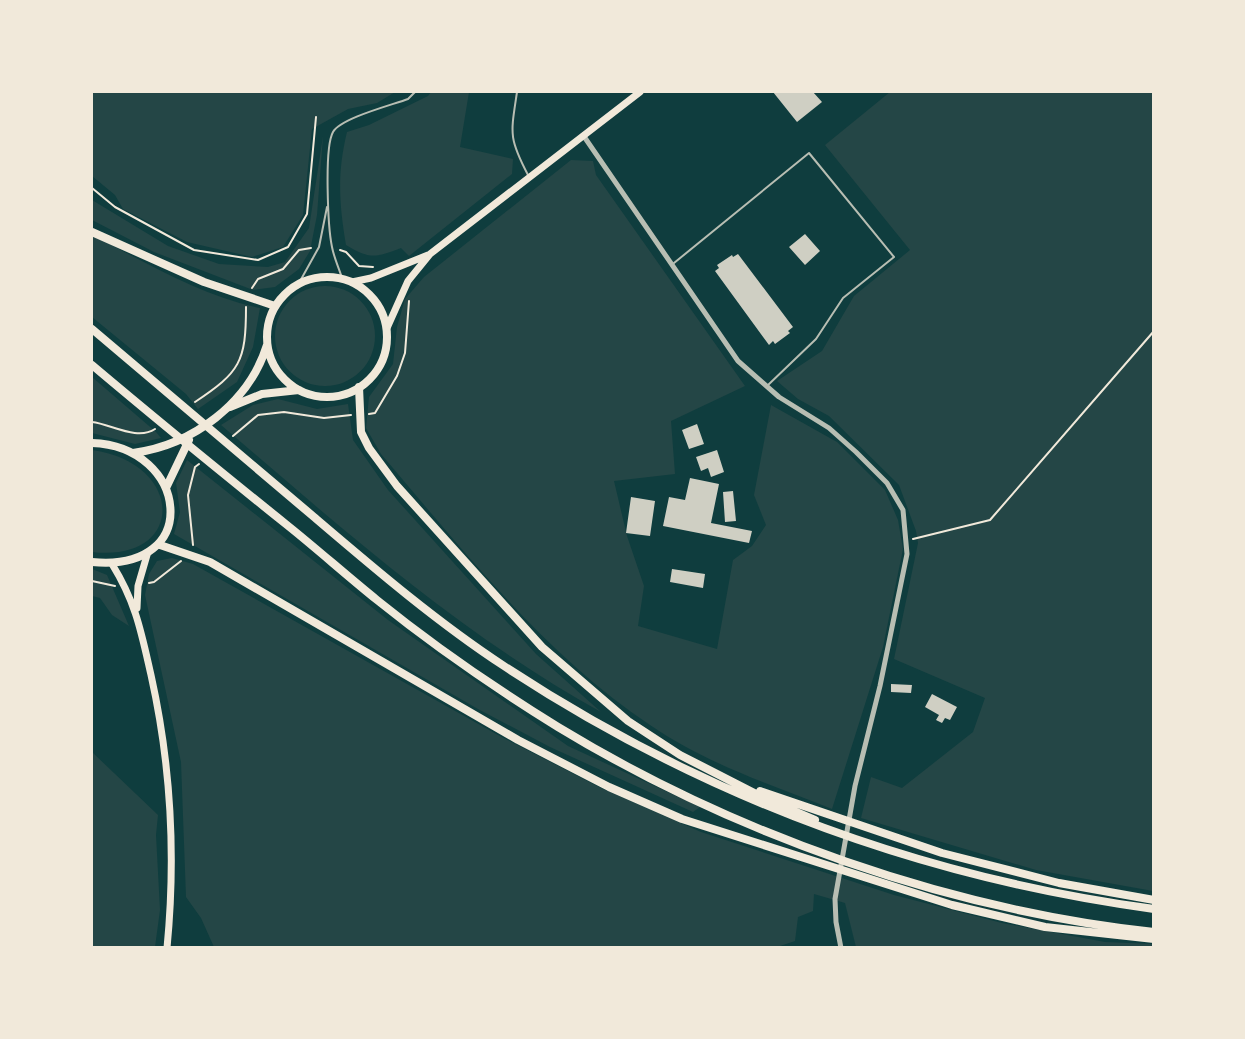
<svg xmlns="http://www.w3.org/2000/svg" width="1245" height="1039" viewBox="0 0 1245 1039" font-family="'Varela Round',sans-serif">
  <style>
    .green { fill: #244646 }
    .building { fill: #cfcfc3 }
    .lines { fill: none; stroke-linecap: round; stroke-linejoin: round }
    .path { stroke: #f1e9da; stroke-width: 2 }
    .service { stroke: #b8beb3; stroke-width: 2 }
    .minor { stroke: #b8beb3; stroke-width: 5 }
    .secondary { stroke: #f1e9da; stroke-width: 7 }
    .primary { stroke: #f1e9da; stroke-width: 8 }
    .trunk { stroke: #f1e9da; stroke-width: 8 }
  </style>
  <rect width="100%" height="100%" fill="#0f3d3e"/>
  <!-- green -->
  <path class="green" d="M92,92H395L377,103L348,109L312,129L303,215L283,247L252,257L187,242L123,209L115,195L92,176Z
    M431,92H469L460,147L513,159L512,174L409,256L401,248C375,258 369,259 346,245C339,203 337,173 347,132L369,125L428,96Z
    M890,92H1153V891L1036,870L861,818L871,777L902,788L973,732L985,698L894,659L918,543L916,531L899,485L829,416L798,399L777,381L822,351L854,296L910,250L825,145Z
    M323,136L317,215L310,251L299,269L275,287L253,290L154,252L92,220V200L168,246L219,264L268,267L285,262L309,228Z
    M571,160L593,161L596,175L745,386L671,421L675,474L614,481L627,536L644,586L638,626L717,649L733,560L752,546L766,525L754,495L771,405L837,442L885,490L898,520L903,549L883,647L832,809C769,784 705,763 650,725C546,656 461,548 381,454L366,428L369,397L393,364L397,327L405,299L424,277Z
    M92,235C145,262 201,296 260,308L253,347L237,382L198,409L186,394L92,317Z
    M275 336a50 50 0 1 1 100 0a50 50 0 1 1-100 0Z
    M92,377L156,432L161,438L135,444L92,433Z
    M278,399L317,409L348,404L353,440L388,490L536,654L601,712C462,635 341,528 221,425L253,405Z
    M92,450C186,463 186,563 92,552Z
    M187,460L388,620L568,746L700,807L693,812L550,747L478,709L174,534L180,512L176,483Z
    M172,558L193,564L498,735L601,788L701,832L894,895L1002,923L1105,942L1153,944V947H856L845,903L814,894L813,911L798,917L795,941L777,947H214L201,918L186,897L181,762L145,595L149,574L157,561Z
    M92,569L107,575L129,626L112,615L100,598L92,596Z
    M92,752L158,815L156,835L160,910L155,947H92Z"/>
  <!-- building -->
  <path class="building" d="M773,92H813L822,102L797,122Z
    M805,234L820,251L805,265L789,247Z
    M738,254L793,327L788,331L790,333L775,344L773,341L769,345L715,271L719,268L717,265L732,255L733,257Z
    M697,424L704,444L689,449L682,430Z
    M717,450L724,472L711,477L708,468L701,471L696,457Z
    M690,478L719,484L711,523L752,531L749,543L663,526L669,497L685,500Z
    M733,491L736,521L725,522L723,492Z
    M631,497L655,501L650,536L626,533Z
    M672,569L705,574L703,588L670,582Z
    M891,684L912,685L911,693L891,692Z
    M932,694L957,707L950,720L945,718L942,723L936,720L939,715L925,707Z"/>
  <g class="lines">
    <!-- path -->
    <path class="path" d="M92,188L115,207L194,250L258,260L288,247L307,214L316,117
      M340,250L346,252L359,266L373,267
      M252,288L258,279L283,269L299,250L311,248
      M195,402C240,372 246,362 246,307
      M369,414L375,413L397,376L405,353L409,301
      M92,422C111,424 137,441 155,429
      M233,436L258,415L284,412L324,418L351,415
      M913,539L990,520L1154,331
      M193,545L188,495L195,467L199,464
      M92,581L115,586
      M149,583L154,582L181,561"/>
    <!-- service -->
    <path class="service" d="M517,92C511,133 508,137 528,175
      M674,263L809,153L894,257L843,298L816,339L767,386
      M342,278C339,268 334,258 332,247C328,228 324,148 333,132C341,118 392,105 408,99L415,92
      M299,283L319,247L327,207"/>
    <!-- minor -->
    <path class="minor" d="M583,135L738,361L779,397L829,428L856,452L887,483L903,510L907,554L880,686L855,786L835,899L836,922L841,948"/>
    <!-- secondary -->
    <path class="secondary" d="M352,282L371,278L428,255
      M387,328L408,281L430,254L640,92
      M112,564C136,603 141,631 151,675C171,765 176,856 167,948
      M137,608L138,586L147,555"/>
    <!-- primary -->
    <path class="primary" d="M267 337a60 60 0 1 1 120 0a60 60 0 1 1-120 0Z
      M230,407L262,394L299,390
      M92,443C188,446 205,573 92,562
      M133,453C193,445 249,403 267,345
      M166,488L189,440"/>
    <!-- trunk -->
    <path class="trunk" d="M92,232L204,282L275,306
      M92,329C166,391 240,455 314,517C375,569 437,622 504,666C703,797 917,877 1154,909
      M92,365C156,419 221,472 287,525C317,549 346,575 377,600C434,646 495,688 558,727C734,834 949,910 1154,932
      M359,387L361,432L369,448L397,486L542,647L628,721L680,755L768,800L815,820
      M160,545L210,562L518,740L609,787L682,819L952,905L1045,927L1154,939
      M760,791L942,853L1059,883L1154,900"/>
  </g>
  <!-- border -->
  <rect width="1245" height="1039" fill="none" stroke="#f1e9da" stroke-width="186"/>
</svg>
